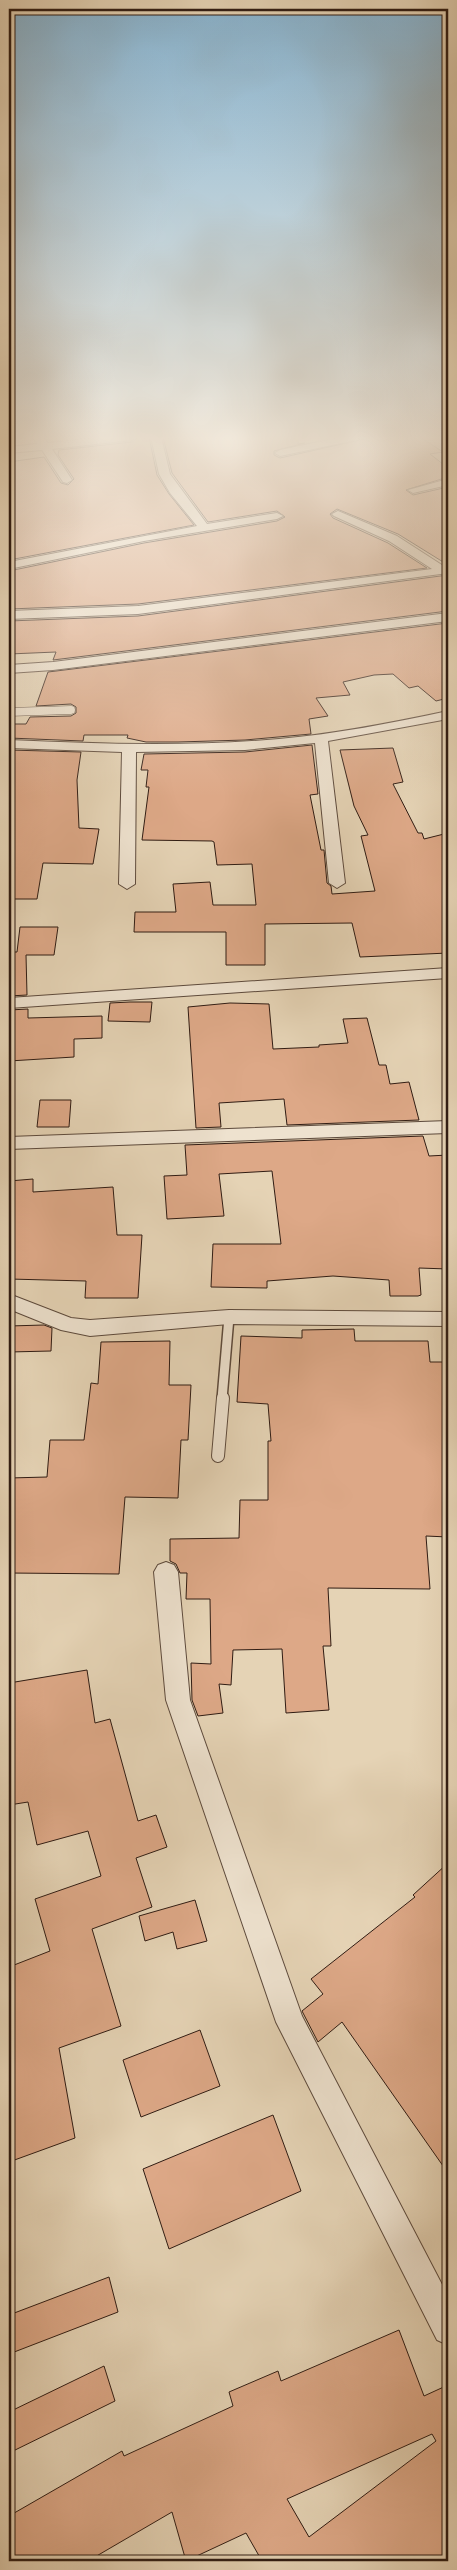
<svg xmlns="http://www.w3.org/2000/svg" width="457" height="2570" viewBox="0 0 457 2570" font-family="Alegreya,serif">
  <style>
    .building { fill: #dda887; stroke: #301c13; fill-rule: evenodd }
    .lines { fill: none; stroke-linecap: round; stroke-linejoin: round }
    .service-far2-casing { stroke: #5d4a3c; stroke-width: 9 }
    .service-far1-casing { stroke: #5d4a3c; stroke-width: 12 }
    .service-casing { stroke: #5d4a3c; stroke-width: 14 }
    .minor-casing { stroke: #5d4a3c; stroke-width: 2 }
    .service-far2 { stroke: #eee2cf; stroke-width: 8 }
    .service-far1 { stroke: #eee2cf; stroke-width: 9 }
    .service { stroke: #eee2cf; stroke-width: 12 }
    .minor { fill: #eee2cf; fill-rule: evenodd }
  </style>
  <rect width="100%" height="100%" fill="#e5d3b5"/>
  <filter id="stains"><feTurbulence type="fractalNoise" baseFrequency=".004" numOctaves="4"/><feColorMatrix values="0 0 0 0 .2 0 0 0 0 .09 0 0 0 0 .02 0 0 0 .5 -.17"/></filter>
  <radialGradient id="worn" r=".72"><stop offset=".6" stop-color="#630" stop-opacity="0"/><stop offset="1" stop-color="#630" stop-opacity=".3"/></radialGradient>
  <!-- building -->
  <path class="building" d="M139,437H149L157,475L169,494L194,525L9,560V462L44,457L61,483L68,485L74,479L58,455L59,450L132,442Z
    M163,437H298V444L305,443L274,451V455L280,458L373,437L381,441L397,437H420L443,452L430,454L448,468V477L406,490L413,495L448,487V565L398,534L337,509L330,514L333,518L388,543L427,568L138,604L9,609V571L144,543L277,521L285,517L277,511L208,522L172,473Z
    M448,575V611L53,660L56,652L9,654V621L138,616Z
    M448,623V698L436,701L418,686L409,688L393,674L374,675L343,682L350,695L316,698L328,716L309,719L311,734L245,740L178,742H146L127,738L128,735H84L83,741L9,738V724H26L30,717L71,716L76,713V707L71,704L36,706L48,672Z
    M312,745L318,794L310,795L321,850H324L327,883L331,886L332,894L375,891L361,836L368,835L354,806L340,750L393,748L403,782L393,784L418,833H422L424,839L448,833V953L360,957L352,923L265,924V965H226V932H134L135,912H176L173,884L210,882L213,905H256L252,864L217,865L214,842L212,841L142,840L149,787H146L148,770H141L144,754L245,752Z
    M9,750L81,752L77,780L79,828L99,829L93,864L43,863L37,899H9Z
    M20,927H58L54,955H26L27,995L9,996V952H17Z
    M130,1002H152L150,1022L108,1021L110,1003Z
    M230,1003L269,1004L273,1049L319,1047V1045L348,1043L343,1019L367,1018L379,1065H386L390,1084L409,1082L419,1120L287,1125L284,1099L219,1103L221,1127L196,1128L188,1007Z
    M28,1009V1018L102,1016V1038L74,1039V1057L9,1061V1010Z
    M40,1100H71L69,1127H37Z
    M423,1136L429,1156L448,1155V1269L419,1268L421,1295L418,1296H390L389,1280L333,1276L267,1281V1288L211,1287L213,1244H281L272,1171L219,1174L224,1216L167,1219L164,1176L187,1175L185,1145Z
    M33,1179V1192L113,1187L117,1235H142L138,1298H85L86,1281L9,1279V1181Z
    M44,1325L52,1328L51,1351L9,1352V1326Z
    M354,1329L355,1341H428L430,1362H448V1537L426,1536L430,1589L328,1588L331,1646H323L329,1710L286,1713L282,1649L233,1650L231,1685L219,1684L223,1713L198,1716L192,1700L191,1663L211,1664L210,1599H186L187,1573H180L176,1564L170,1561V1539L239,1538L240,1500H268V1441H271L268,1404L237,1402L241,1336L302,1338V1330Z
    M170,1341L169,1385H191L188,1440H181L178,1498L125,1497L119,1574L9,1573V1478L47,1477L50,1440H84L91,1383L98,1384L101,1342Z
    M87,1670L95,1723L110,1719L138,1821L156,1815L167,1847L136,1858L152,1907L92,1929L121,2026L59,2048L75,2138L9,2162V1967L50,1951L35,1899L101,1876L88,1831L37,1845L28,1802L9,1805V1683Z
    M448,1863V2173L342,2022L318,2042L302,2011L323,1994L311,1979L415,1897L413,1895Z
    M195,1900L207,1941L177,1949L173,1932L145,1941L139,1916Z
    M200,2030L220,2086L141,2117L123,2060Z
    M273,2115L301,2191L169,2249L143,2169Z
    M109,2277L118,2312L9,2354V2315Z
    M399,2330L424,2396L448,2385V2561H262L246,2533L186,2561L172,2512L88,2561H9V2516L122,2451L124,2456L233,2406L229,2392L278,2371L281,2381ZM432,2434L436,2441L309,2537L287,2499Z
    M104,2366L115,2401L9,2453V2412Z"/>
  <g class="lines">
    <!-- service-far2 casing -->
    <g class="service-far2-casing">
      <path id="service-far2" d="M9,712L71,710"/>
    </g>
    <!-- service-far1 casing -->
    <g class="service-far1-casing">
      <path id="service-far1" d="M222,1399L229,1317"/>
    </g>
    <!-- service casing -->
    <g class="service-casing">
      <path id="service" d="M218,1456L223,1398"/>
    </g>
    <!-- minor casing -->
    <g class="minor-casing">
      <path id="minor" d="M33,437H42L48,443L104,437H137L132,440L52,449L72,480L67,483L63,482L42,450L9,453V447L37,444Z
        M151,437H161L170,474L207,524L277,513L283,516L277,519L144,541L9,569V562L197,526L170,493L159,474Z
        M342,437H361L356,440L280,456L275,453L280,450Z
        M448,479V485L413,493L408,490Z
        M338,511L397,536L445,567H448V573L138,614L9,619V611L138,606L432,569L389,541L334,516L332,514Z
        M448,613V621L53,670L9,673V665L53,662Z
        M448,711V719L328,741L345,883L337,888L329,883L315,743L245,750L136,752L135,884L127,889L119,884L122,752L9,748V740C99,744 189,747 279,739C336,734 392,723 448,711Z
        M448,968V978L9,1008V998Z
        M448,1121V1133L9,1149V1137Z
        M9,1294L71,1318L90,1320L229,1310L448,1312V1326L229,1324L90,1336L61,1330L9,1309Z
        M166,1562L174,1565L178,1572L190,1700L302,2016L448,2296V2345L437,2340L276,2022L166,1700L154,1572L158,1565Z"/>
    </g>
    <!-- service-far2 -->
    <use href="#service-far2" class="service-far2"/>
    <!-- service-far1 -->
    <use href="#service-far1" class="service-far1"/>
    <!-- service -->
    <use href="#service" class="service"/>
    <!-- minor -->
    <use href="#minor" class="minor"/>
  </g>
  <!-- sky -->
  <linearGradient id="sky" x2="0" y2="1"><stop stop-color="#87b5d3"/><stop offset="0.55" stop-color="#f3ebde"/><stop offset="1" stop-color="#f3ebde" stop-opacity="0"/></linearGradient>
  <rect width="457" height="797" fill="url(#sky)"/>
  <!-- margin -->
  <rect width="457" height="2570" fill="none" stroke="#e5d3b5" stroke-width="30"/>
  <rect x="10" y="10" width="437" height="2550" fill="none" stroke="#301c13" stroke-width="2.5"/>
  <rect x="15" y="15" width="427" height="2540" fill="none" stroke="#301c13"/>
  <rect width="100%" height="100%" filter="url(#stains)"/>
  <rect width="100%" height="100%" fill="url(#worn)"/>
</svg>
